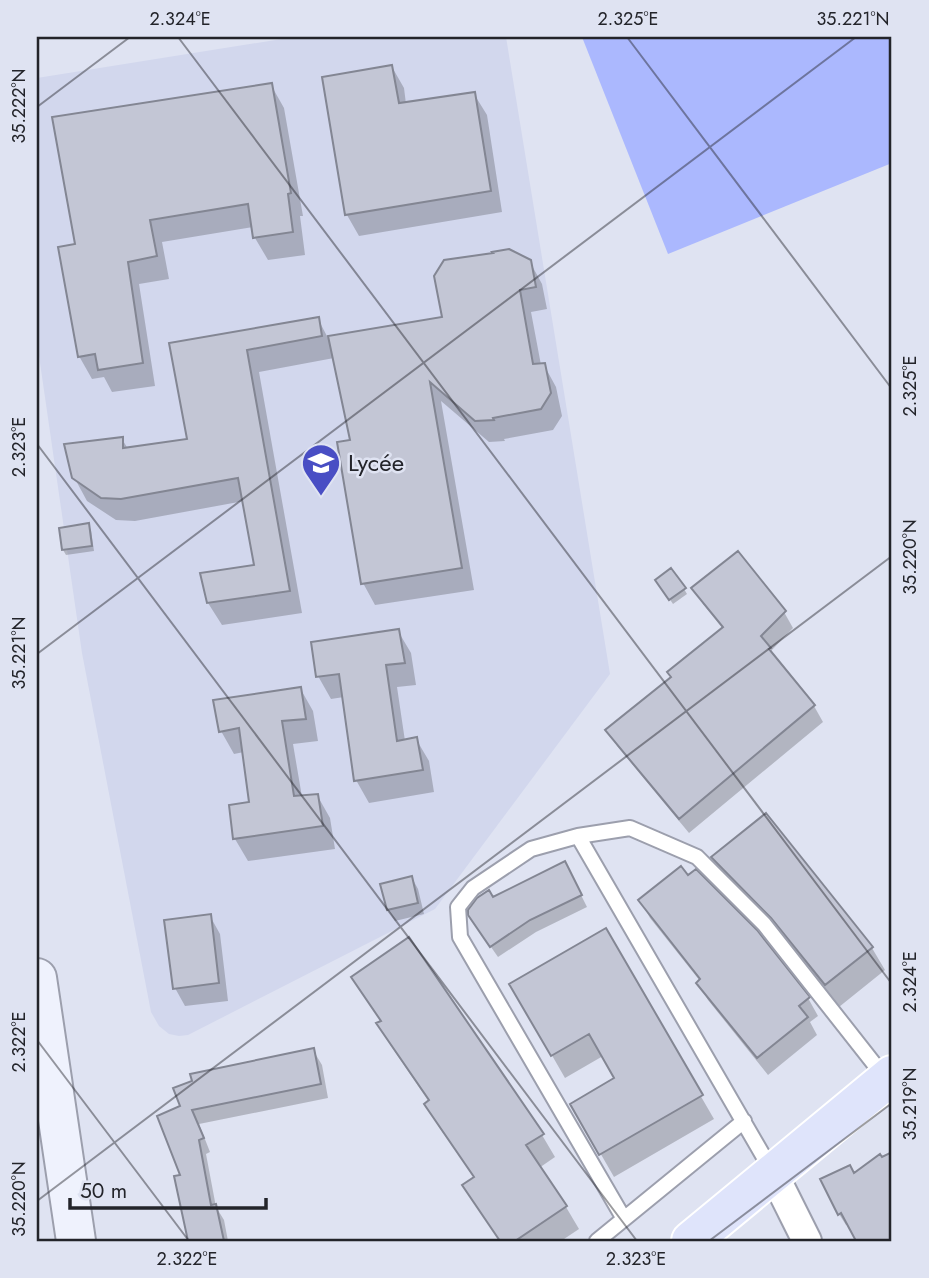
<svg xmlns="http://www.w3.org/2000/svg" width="929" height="1278" viewBox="0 0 929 1278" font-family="Jost,sans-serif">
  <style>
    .built { fill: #d2d7ed }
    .green { fill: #abb8fe }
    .shadow { fill: #0003 }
    .building { fill: #c3c6d5; stroke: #838693; stroke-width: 2 }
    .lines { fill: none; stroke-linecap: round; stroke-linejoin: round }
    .service-casing { stroke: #9c9fad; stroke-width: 18 }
    .minor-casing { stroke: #9c9fad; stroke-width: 32 }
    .secondary-casing { stroke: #9c9fad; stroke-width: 42 }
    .primary-casing { stroke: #fff; stroke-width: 42 }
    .service { stroke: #fff; stroke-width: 14 }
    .minor { stroke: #fff; stroke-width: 28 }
    .secondary { stroke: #eff2fd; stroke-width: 38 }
    .primary { stroke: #dfe4fb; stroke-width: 38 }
    .ticks { fill: none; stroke: #23242a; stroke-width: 2; stroke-opacity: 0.45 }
    .labels { text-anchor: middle; stroke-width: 5; stroke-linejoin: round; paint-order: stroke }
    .poi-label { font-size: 24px; fill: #23242a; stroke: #dfe3f2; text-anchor: start }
    .neatline { fill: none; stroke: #23242a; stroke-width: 2.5 }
    .ticks-label { font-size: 18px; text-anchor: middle; fill: #23242a }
  </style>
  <rect width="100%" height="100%" fill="#dfe3f2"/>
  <!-- built -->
  <path class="built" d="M294,37H506L610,674L435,909L188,1035L179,1036L169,1034L159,1026L151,1012L82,653L37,342V78Z"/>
  <!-- green -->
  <path class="green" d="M582,37H892V163L668,254Z"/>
  <!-- shadow -->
  <path class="shadow" d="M392,67L404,88L406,104L474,94L487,115L502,212L359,236L347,215Z
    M271,85L284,108L303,216H300L305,255L268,260L255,238L253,227L162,242L169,279L139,284L155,386L112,392L104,377L92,379L79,356L78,246Z
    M530,262L542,284L547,309L531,312L541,365H544L556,387L562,416L553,430L504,439L505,441L489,442L441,401L474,590L375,605L363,583L352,441L334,358L259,372L302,613L222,625L208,603L256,567L244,501L135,521L116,520L87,501L74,477L122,439L128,449L189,441L171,344L318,319L328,338L444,318Z
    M88,525L91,530L94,551L66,555L63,550Z
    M660,585L684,589L687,594L673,604Z
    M694,588L784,612L793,628L771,651L777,661L814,706L823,722L689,833L617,746L608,731L672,678L723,629L703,604Z
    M398,631L411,653L416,685L397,687L405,741L416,739L429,761L434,792L369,803L356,780L344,697L331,699L318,676Z
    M300,688L313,711L318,741L293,744L302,797L317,795L330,818L335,849L248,861L235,839L231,807L251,804L244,752L234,754L221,731Z
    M713,858L872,948L885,970L839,1007L787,941L726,880Z
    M571,875L587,907L536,932L498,957L477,927L493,899Z
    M412,878L418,889L424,914L395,921L388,910Z
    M640,900L808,998L818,1016L810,1022L817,1035L768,1075L708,1000L698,983L700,981L650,918Z
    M210,916L220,934L228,1001L185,1006L175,988Z
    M605,931L714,1119L614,1177L572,1104L617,1078L603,1056L565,1078L511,984Z
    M353,977L542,1135L555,1157L539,1168L566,1207L579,1229L561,1241H500L464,1186L475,1178L439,1127L426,1104L429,1102L391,1046L379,1024L382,1023Z
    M313,1050L322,1065L328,1098L199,1124L210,1152L206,1154L216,1207L224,1220L228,1241H190L176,1177L182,1176L159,1117Z
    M863,1168L892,1219V1241H858L848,1224L846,1225L839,1214L854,1175Z"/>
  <!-- building -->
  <path class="building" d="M392,65L399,103L475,92L491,191L345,215L322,77Z
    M272,83L291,193L288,194L293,232L253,238L248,204L150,220L157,256L128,262L143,363L98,370L95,354L78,357L58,247L75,244L52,117Z
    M509,249L531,260L536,287L520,290L533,364L545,363L551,393L541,409L493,418L494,420L475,421L430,382L462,568L361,584L337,442L350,440L328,336L442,317L434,276L444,260L493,253L492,252Z
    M319,317L322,336L247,350L290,591L207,603L200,573L254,565L238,478L121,499L101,498L72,478L64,444L123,437V448L187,439L169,343Z
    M89,523L92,546L62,550L59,528Z
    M738,551L786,611L761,636L771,648L769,649L815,705L679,819L605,730L671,677L667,672L723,627L691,588Z
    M671,568L686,588L669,600L655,580Z
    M399,629L405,663L386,665L397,741L417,737L423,770L354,781L339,674L316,677L311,642Z
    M301,687L306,719L282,721L294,796L318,794L323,826L233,839L229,805L249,802L239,728L219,732L213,700Z
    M766,813L873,947L825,985L771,918L711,857Z
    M565,861L582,895L530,920L490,947L468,915V910L477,898L489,890L493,897Z
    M681,866L688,875L696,869L757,930L810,997L799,1006L808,1017L757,1058L696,983L700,979L638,900Z
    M412,876L418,903L387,910L380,884Z
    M211,914L219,983L173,989L164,920Z
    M606,928L703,1095L599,1155L570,1104L614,1078L589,1034L551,1056L509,984Z
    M409,937L544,1134L526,1145L567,1206L515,1241H500L462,1185L474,1177L424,1104L429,1100L376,1023L381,1021L351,977Z
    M314,1048L321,1084L192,1110L204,1138L199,1140L211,1205L216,1204L224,1241H188L174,1176L180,1175L157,1116L180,1106L173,1088L192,1081L190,1074Z
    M892,1152V1241H856L841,1213L838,1215L820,1179L850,1165L854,1173L880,1154L882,1157Z"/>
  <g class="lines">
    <!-- service casing -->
    <g class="service-casing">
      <path id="service" d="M578,836L772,1171
        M624,1219L460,937L458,907L473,888L531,849L578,836L630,828L697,857L764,924L886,1079
        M597,1241L744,1121"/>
    </g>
    <!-- minor casing -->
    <g class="minor-casing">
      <path id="minor" d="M773,1173L807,1241"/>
    </g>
    <!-- secondary casing -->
    <g class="secondary-casing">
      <path id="secondary" d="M37,978L76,1241"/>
    </g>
    <!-- primary casing -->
    <g class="primary-casing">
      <path id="primary" d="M691,1241L892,1075"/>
    </g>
    <!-- service -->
    <use href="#service" class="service"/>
    <!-- minor -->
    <use href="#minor" class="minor"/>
    <!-- secondary -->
    <use href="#secondary" class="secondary"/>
    <!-- primary -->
    <use href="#primary" class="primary"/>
  </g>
  <!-- ticks -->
  <path class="ticks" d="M178,37L892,984M627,37L892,389M37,107L130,37M37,444L637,1241M37,654L856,37M37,1040L189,1241M37,1201L892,556M709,1241L892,1103"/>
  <!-- icons -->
  <defs>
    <g id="school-pin" transform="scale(2.0125)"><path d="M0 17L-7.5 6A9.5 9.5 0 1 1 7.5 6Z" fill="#494ec4" stroke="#dfe3f2"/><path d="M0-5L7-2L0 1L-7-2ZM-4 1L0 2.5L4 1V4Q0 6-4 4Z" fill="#fff"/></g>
  </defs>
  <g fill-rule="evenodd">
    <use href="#school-pin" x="321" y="463"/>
  </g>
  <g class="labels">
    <!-- poi labels -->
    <g class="poi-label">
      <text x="348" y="471">Lycée</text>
    </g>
  </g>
  <!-- border -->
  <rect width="929" height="1278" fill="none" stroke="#dfe3f2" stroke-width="77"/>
  <!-- scale -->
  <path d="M70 1198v10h196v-10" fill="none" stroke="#23242a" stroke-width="3.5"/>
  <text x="80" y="1198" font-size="21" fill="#23242a" stroke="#dfe3f2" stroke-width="5" paint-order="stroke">50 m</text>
  <rect x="38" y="38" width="852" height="1202" class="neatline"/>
  <g class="ticks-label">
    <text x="180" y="25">2.324°E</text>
    <text x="628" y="25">2.325°E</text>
    <text x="853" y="25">35.221°N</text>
    <text transform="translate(19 106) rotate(-90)" y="6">35.222°N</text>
    <text transform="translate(910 386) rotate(-90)" y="6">2.325°E</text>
    <text transform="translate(19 447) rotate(-90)" y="6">2.323°E</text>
    <text transform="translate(910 557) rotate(-90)" y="6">35.220°N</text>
    <text transform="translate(19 653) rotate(-90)" y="6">35.221°N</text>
    <text transform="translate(910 982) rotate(-90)" y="6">2.324°E</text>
    <text transform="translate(19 1042) rotate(-90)" y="6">2.322°E</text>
    <text transform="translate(910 1104) rotate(-90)" y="6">35.219°N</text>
    <text transform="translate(19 1199) rotate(-90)" y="6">35.220°N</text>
    <text x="187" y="1265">2.322°E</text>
    <text x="636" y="1265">2.323°E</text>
  </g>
</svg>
